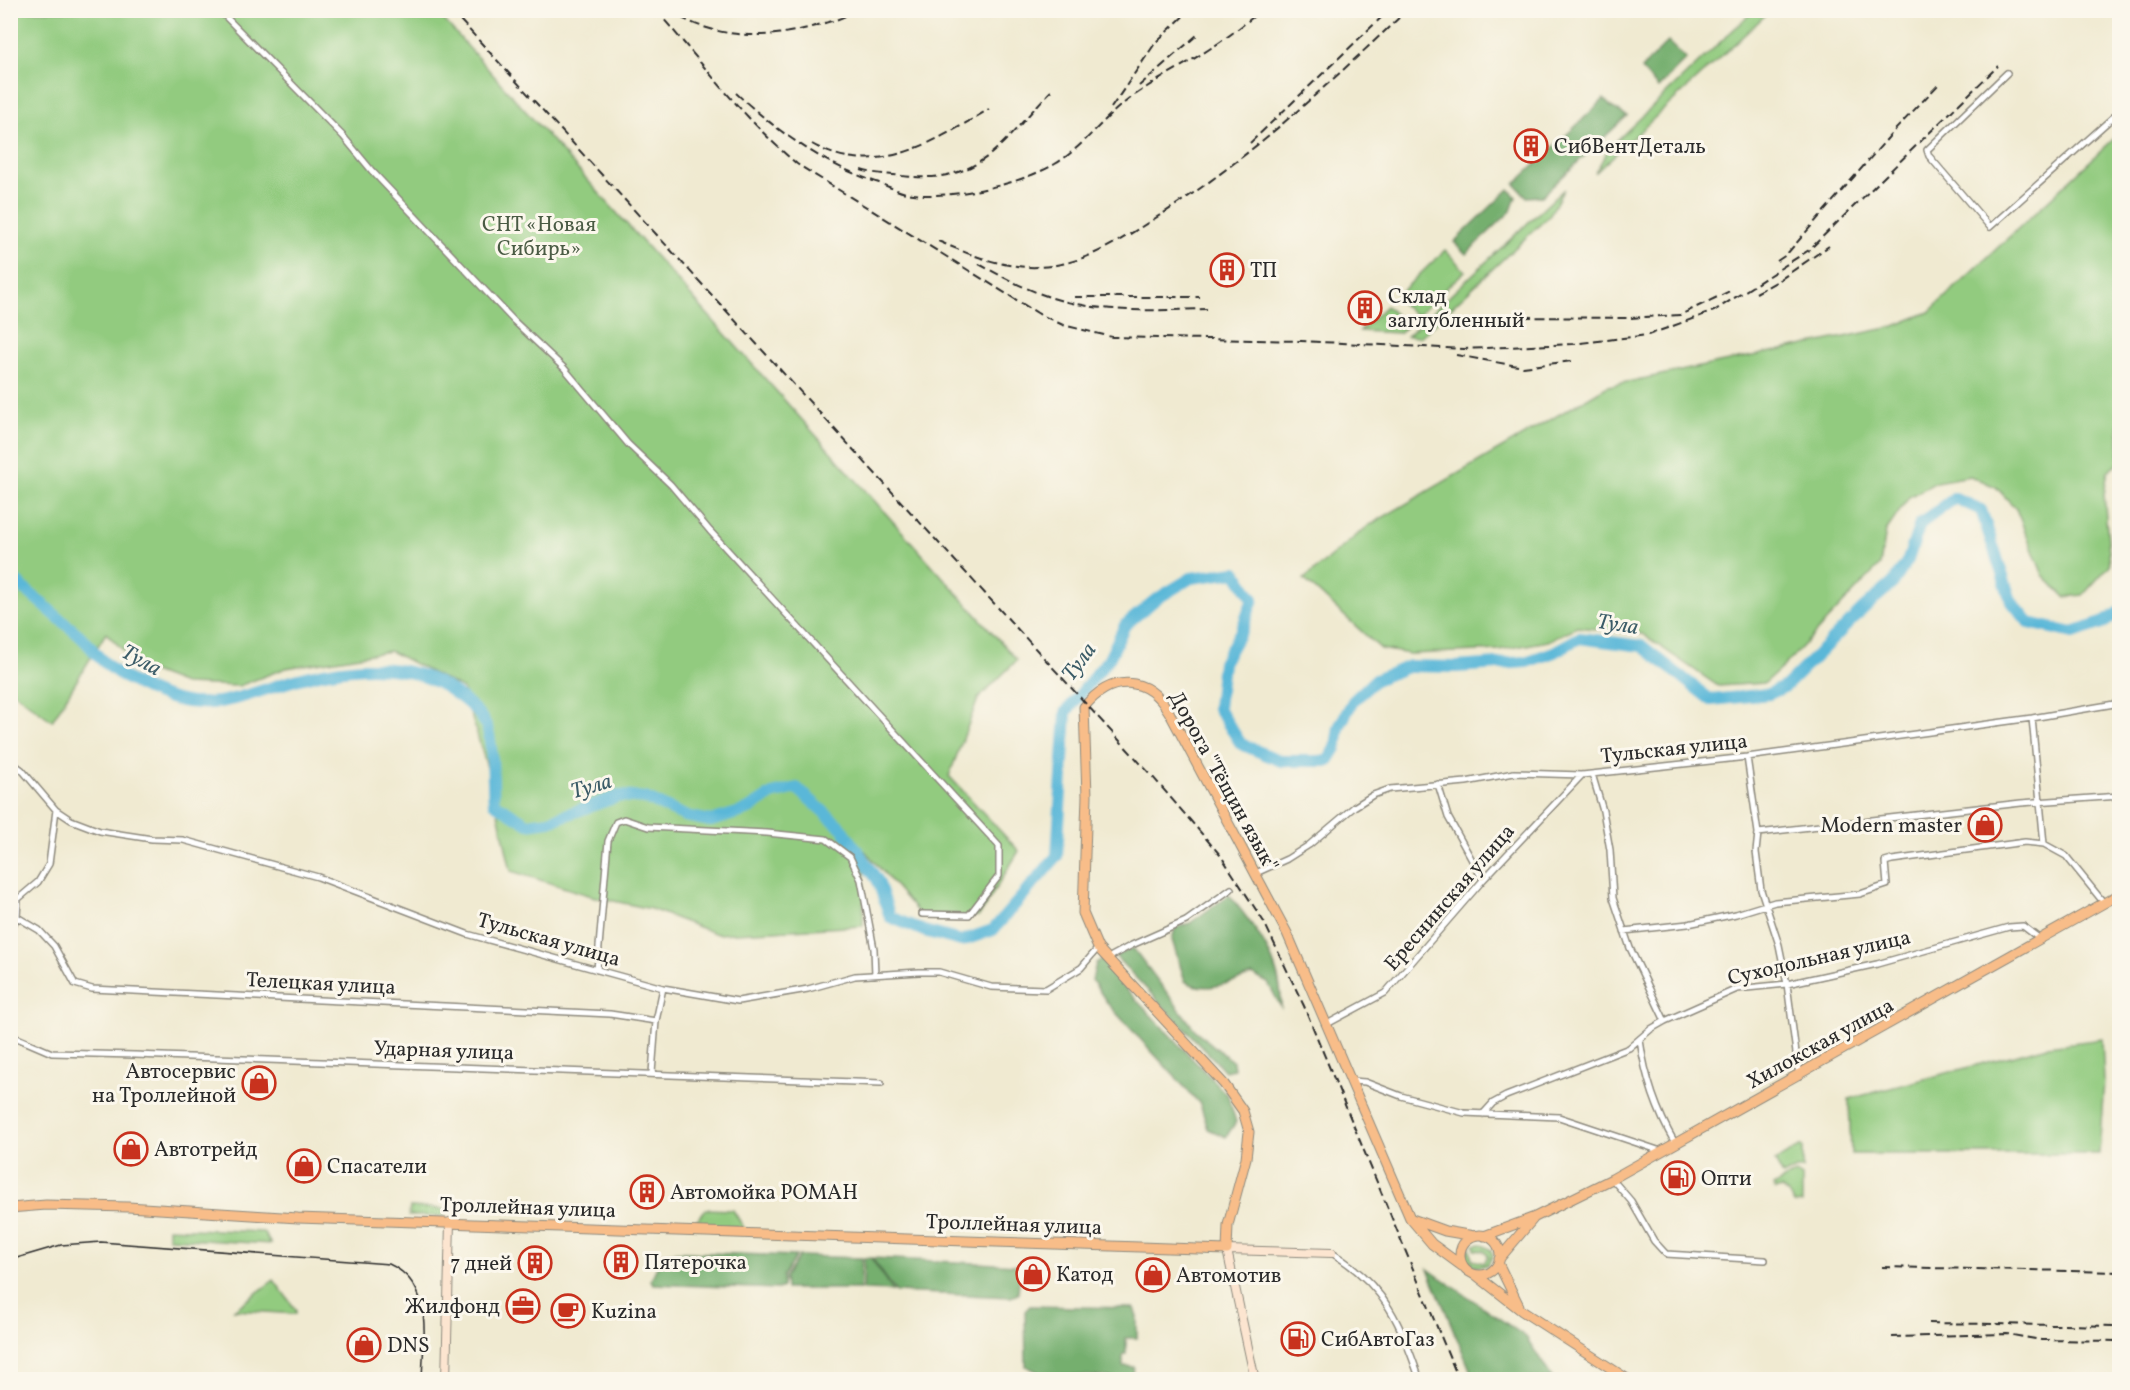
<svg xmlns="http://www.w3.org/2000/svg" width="2130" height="1390" viewBox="0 0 2130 1390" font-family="Vollkorn,serif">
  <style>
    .green { fill: #92cb7f; stroke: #5e7b55; stroke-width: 1.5 }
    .forest { fill: #75af6e; stroke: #506d4c; stroke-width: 1.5 }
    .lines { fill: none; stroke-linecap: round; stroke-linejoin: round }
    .river { stroke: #5ab7d8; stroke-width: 12 }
    .street-casing { stroke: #8e8a7e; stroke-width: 8 }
    .secondary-casing { stroke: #8e8a7e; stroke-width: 10 }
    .primary-casing { stroke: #8e8a7e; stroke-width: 11 }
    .street { stroke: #fff; stroke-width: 5 }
    .secondary { stroke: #fce5d0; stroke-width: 8 }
    .primary { stroke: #f8bd89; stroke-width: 9 }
    .tram { stroke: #2b2b2b; stroke-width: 1.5 }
    .rail { stroke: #2b2b2b; stroke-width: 2; stroke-dasharray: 9 4.5; stroke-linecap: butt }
    .labels { text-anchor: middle; stroke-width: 6; stroke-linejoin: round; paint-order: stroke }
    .poi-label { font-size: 21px; fill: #2b2b2b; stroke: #fbf7ec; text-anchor: start }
    .park-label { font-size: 21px; fill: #4a5b44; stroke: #fbf7ec }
    .street-label { font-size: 21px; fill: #2b2b2b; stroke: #fbf7ec }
    .water-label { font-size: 22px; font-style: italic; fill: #3b5c68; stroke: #fbf7ec }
  </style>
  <rect width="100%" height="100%" fill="#fbf7ec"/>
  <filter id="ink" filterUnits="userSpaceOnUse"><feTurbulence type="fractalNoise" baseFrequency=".0167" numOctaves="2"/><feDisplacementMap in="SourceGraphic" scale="12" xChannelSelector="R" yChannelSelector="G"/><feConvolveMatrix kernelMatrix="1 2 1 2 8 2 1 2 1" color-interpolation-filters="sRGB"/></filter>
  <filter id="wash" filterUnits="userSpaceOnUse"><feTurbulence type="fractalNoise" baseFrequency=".008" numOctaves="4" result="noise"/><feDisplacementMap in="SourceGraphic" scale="24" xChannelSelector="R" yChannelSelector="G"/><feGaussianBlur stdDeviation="1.35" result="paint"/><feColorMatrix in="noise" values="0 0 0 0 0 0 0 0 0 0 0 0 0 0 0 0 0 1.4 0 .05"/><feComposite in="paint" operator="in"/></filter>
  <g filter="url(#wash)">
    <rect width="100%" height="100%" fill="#f0ead1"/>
    <!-- green -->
    <path class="green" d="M1754,10L1770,11L1595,173L1609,148Z
      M10,11H436L1017,660L978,699L949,776L1019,851L979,916H921L865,851L863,926L717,934L651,909L595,897L511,871L490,777L463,689L390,651L286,668L239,686L184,684L140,667L106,633L52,721L11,690Z
      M2119,134V463L2108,471L2104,494L2110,565L2083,595L2065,597L2043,575L2016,509L1996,487L1970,476L1936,482L1909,497L1886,531L1880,565L1785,665L1765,683L1718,686L1642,634L1577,627L1548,641L1499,650L1410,654L1381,649L1304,579L1368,526L1608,386L1892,327L1929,312Z
      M1564,189L1549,216L1420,337L1407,336Z
      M1445,250L1465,271L1416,316L1395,298Z
      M1386,306L1407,325L1400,333L1360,331Z
      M2102,1039L2104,1081L2099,1154H1851L1849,1099L2048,1046Z
      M1800,1147H1803V1169H1796L1783,1176L1775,1161Z
      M1796,1173L1802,1177V1203L1794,1204L1788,1193L1781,1188L1775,1190L1773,1186Z
      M410,1207L444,1209L445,1216H409Z
      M706,1209L733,1210L744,1228L698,1226L696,1221Z
      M168,1228L263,1232L271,1244L168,1238Z
      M1481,1244L1491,1250L1493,1256L1487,1265L1478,1267L1467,1262L1465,1255L1470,1247L1472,1260L1484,1263L1488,1256L1484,1251L1475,1250L1474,1245Z
      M274,1280L296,1310V1314L234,1310Z"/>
    <!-- forest -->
    <path class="forest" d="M1668,42L1686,59L1658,88L1641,69Z
      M1604,99L1611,107L1627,116L1542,196L1527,197L1515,184Z
      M1509,189L1516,197L1511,211L1466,254L1454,242Z
      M1229,895C1256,928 1283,963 1281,1007L1268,983L1253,975C1232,982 1205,994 1185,981L1172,940L1175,928L1190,923Z
      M1133,948L1196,1031L1233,1062L1234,1069L1225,1071L1115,956Z
      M1102,959L1124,987L1228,1096L1236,1122L1226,1137L1208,1129L1200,1104L1108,1004L1092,980L1096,963Z
      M679,1252L796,1256L783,1276V1287L778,1289L653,1284L651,1280L663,1253Z
      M799,1256L862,1258L860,1289H786L785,1277Z
      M864,1258H871L893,1291L863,1290Z
      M872,1258L1018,1265L1020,1268L1018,1294L1011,1297L896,1292Z
      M1428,1269L1526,1337L1553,1379H1474Z
      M1030,1306L1134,1308L1137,1316V1338H1126V1354H1123V1366L1134,1367L1132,1379L1040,1373L1026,1366L1025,1311Z"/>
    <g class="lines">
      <!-- river -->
      <path class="river" d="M10,576C33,596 56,616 79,635C88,643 95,654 104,662C122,679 152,693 176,700C212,709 239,698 273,687C331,667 404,654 456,694C467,702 485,716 488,731C494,753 492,780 494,803L528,824L549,821L619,796L645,798L685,816L711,821L747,810L772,794L797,788L842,828L878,881L890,917L924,931L961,941L993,930L1057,856L1066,712L1110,657L1125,625L1155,600L1191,578L1236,572L1253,599L1242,629L1223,663L1218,708L1241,744L1281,761H1328L1336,748L1339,727L1353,701L1375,680L1410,666L1457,667L1526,662L1554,652L1579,638L1642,646L1711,700L1769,694L1786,686L1863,609L1893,583L1908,560L1920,524L1955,498L1981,510L2011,601L2029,623L2073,633L2105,622L2120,611"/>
    </g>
  </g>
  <g filter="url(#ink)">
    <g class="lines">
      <!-- street casing -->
      <g class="street-casing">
        <path id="street" d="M219,10L343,136L372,171L514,321L564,368L628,444L671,485L710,531L999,846V876L969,915L922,914
          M2007,73L1927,150L1929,156L1990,227L2120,111
          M2032,718L2044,844L2066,856L2104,903
          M1747,757L1758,833L1756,852L1761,890L1779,945L1787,984L1799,1076
          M10,761L22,770L56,810L71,820L100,831L152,839L183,840L318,877L467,934L663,988L738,1001L808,989L855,976L919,972H939L991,987L1046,989L1081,968L1098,948
          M1592,774L1603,811L1610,850L1613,898L1630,948L1665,1021
          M1438,784L1448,817L1483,880
          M1758,833L2021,803L2120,796
          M1256,873L1287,859L1309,845L1354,807L1373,795L1390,789L1466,782L1514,773L1582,775L1747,757L2032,718L2120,703
          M17,917L39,930L54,946L75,984L92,989L610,1014L656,1021
          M10,931L17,917L18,899L38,882L49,864L56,810
          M1624,931L1688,924L1736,914L1775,902L1860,894L1887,885L1885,862L1892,860L2025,842L2044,844
          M1108,958L1132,945L1186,921L1231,889
          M597,970L608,841L616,822L624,819L648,827L767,833L826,839L850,857L861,880L874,949L875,975
          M1327,1024L1385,993L1483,880L1582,775
          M10,1035L52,1053L135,1055L881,1083
          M1640,1040C1645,1076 1657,1112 1675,1143
          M652,1073L656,1021L663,988
          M1352,1081L1365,1082L1401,1096L1464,1113L1559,1117L1661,1151
          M1483,1114L1493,1103L1506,1096L1629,1048L1651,1029L1665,1021L1737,989L1787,984L1877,964L2009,927L2023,926L2040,939
          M1612,1179L1631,1201L1654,1241L1666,1254L1765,1260
          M1332,1253C1386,1286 1400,1323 1420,1380"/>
      </g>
      <!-- secondary casing -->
      <g class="secondary-casing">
        <path id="secondary" d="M446,1380L450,1222
          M1255,1380L1227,1250L1332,1253"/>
      </g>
      <!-- primary casing -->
      <g class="primary-casing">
        <path id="primary" d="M10,1208L46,1205L128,1207L298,1218L1227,1250L1228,1225L1246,1158L1249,1132L1243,1111L1224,1084L1098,948L1083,913L1087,796L1084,707C1111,674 1147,675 1169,712L1287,933L1410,1218L1432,1244L1462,1266
          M1412,1219L1445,1231L1474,1236
          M1460 1255a20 20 0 1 1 40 0a20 20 0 1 1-40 0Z
          M1484,1236L1535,1217L1612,1179L2120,894
          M1499,1259L1533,1219
          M1498,1263L1519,1306
          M1476,1275L1522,1311L1629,1380"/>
      </g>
      <!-- street -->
      <use href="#street" class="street"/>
      <!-- secondary -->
      <use href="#secondary" class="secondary"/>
      <!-- primary -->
      <use href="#primary" class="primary"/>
      <!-- tram -->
      <path class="tram" d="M10,1260L61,1245L101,1242L389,1264C435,1285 423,1337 422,1380"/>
      <!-- rail -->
      <path class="rail" d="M451,10L1152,776L1221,856L1264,922L1304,1006L1459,1380
        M656,10C702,63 743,118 797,164L1039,314L1063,325L1112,337L1301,341L1464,349L1573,344L1648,335L1714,311L1809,250L1998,66
        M668,10C714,40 771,41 821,24C833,21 845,18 855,10
        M1139,86L1197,35
        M736,93C778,132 821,163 876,182C886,185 896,191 906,193C948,201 1018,185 1055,164C1080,149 1097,126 1119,107C1147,84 1181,68 1211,48C1229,37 1245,23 1262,10
        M1111,108L1156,42L1190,10
        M1250,143L1389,10
        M812,144C874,180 935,142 989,109
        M861,170C874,174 888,174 902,176C983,185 1001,142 1051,91
        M938,241C975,257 1015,273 1056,265C1093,259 1122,239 1154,219C1246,162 1323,89 1402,15
        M1777,261L1786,255L1894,131L1939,84
        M979,264C1010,281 1042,298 1077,304C1120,313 1164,310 1207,309
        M1756,293L1778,281L1829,246
        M1074,297H1200
        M1523,317L1629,318L1680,315L1732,290
        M1456,355L1523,367L1572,361
        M1882,1267L2120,1272
        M1929,1323L2120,1326
        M1892,1337L2007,1334L2041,1340L2120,1341"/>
    </g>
  </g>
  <!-- icons -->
  <defs>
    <g id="building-ring" transform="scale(1.725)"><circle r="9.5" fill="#fbf7ec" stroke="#c8321e" stroke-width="1.5"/><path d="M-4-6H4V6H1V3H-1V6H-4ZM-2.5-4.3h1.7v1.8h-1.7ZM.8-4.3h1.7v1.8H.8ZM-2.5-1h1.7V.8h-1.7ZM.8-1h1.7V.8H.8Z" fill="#c8321e"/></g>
    <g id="shop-ring" transform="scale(1.725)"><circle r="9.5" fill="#fbf7ec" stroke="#c8321e" stroke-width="1.5"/><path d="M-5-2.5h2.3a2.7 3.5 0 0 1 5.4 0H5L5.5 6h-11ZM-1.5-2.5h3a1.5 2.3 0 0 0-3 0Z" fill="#c8321e"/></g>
    <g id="fuel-ring" transform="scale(1.725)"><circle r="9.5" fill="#fbf7ec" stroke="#c8321e" stroke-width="1.5"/><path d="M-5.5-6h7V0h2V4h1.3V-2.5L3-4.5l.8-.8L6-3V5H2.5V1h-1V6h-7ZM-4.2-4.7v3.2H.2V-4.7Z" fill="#c8321e"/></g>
    <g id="office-ring" transform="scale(1.725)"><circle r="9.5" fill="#fbf7ec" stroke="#c8321e" stroke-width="1.5"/><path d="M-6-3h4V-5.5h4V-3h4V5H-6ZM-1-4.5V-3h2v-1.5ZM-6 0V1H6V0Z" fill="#c8321e"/></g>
    <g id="cafe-ring" transform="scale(1.725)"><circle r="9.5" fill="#fbf7ec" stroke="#c8321e" stroke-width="1.5"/><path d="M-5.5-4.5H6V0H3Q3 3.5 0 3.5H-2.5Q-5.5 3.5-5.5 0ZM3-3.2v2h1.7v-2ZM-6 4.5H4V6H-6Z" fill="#c8321e"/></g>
  </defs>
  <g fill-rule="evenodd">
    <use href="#building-ring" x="1531" y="146"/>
    <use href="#building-ring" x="1227" y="270"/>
    <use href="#building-ring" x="1365" y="308"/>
    <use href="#shop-ring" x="1985" y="825"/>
    <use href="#shop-ring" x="259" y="1083"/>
    <use href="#shop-ring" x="131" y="1149"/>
    <use href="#shop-ring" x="304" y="1166"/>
    <use href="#fuel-ring" x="1678" y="1178"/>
    <use href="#building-ring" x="647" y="1192"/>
    <use href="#building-ring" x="621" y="1262"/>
    <use href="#building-ring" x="535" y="1263"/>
    <use href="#shop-ring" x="1033" y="1274"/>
    <use href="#shop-ring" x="1153" y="1275"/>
    <use href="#office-ring" x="523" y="1306"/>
    <use href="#cafe-ring" x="568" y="1311"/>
    <use href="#fuel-ring" x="1298" y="1339"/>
    <use href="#shop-ring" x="364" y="1345"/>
  </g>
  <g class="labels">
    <!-- poi labels -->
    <g class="poi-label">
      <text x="1554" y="153">СибВентДеталь</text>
      <text x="1250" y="277">ТП</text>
      <text x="1388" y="303">Склад<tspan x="1388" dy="24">заглубленный</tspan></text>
      <text x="1962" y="832" text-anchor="end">Modern master</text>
      <text x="236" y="1078" text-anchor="end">Автосервис<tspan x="236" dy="24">на Троллейной</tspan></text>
      <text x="154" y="1156">Автотрейд</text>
      <text x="327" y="1173">Спасатели</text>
      <text x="1701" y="1185">Опти</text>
      <text x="670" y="1199">Автомойка РОМАН</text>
      <text x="644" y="1269">Пятерочка</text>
      <text x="512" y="1270" text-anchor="end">7 дней</text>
      <text x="1056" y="1281">Катод</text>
      <text x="1176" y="1282">Автомотив</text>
      <text x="500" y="1313" text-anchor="end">Жилфонд</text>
      <text x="591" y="1318">Kuzina</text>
      <text x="1321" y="1346">СибАвтоГаз</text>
      <text x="387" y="1352">DNS</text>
    </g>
    <!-- park labels -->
    <g class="park-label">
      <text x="539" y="231">СНТ «Новая<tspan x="539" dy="24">Сибирь»</tspan></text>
    </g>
    <!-- street labels -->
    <g class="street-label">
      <text transform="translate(1674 748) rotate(-6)" y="7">Тульская улица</text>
      <text transform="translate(1224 781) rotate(61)" y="7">Дорога "Тёщин язык"</text>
      <text transform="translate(1449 897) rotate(-49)" y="7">Ереснинская улица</text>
      <text transform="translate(549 939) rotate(16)" y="7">Тульская улица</text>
      <text transform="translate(1819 957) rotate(-13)" y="7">Суходольная улица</text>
      <text transform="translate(321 983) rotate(3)" y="7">Телецкая улица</text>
      <text transform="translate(1820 1043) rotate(-29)" y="7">Хилокская улица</text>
      <text transform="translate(444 1050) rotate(2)" y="7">Ударная улица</text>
      <text transform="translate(528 1207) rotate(2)" y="7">Троллейная улица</text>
      <text transform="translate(1014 1224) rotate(2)" y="7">Троллейная улица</text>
    </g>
    <!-- water labels -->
    <g class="water-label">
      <text transform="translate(1618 623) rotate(9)" y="8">Тула</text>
      <text transform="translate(142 659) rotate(29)" y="8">Тула</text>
      <text transform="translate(1078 661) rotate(-53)" y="8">Тула</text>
      <text transform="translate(591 785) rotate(-16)" y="8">Тула</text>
    </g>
  </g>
  <!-- margin -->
  <rect width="2130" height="1390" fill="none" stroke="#fbf7ec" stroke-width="36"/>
</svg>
